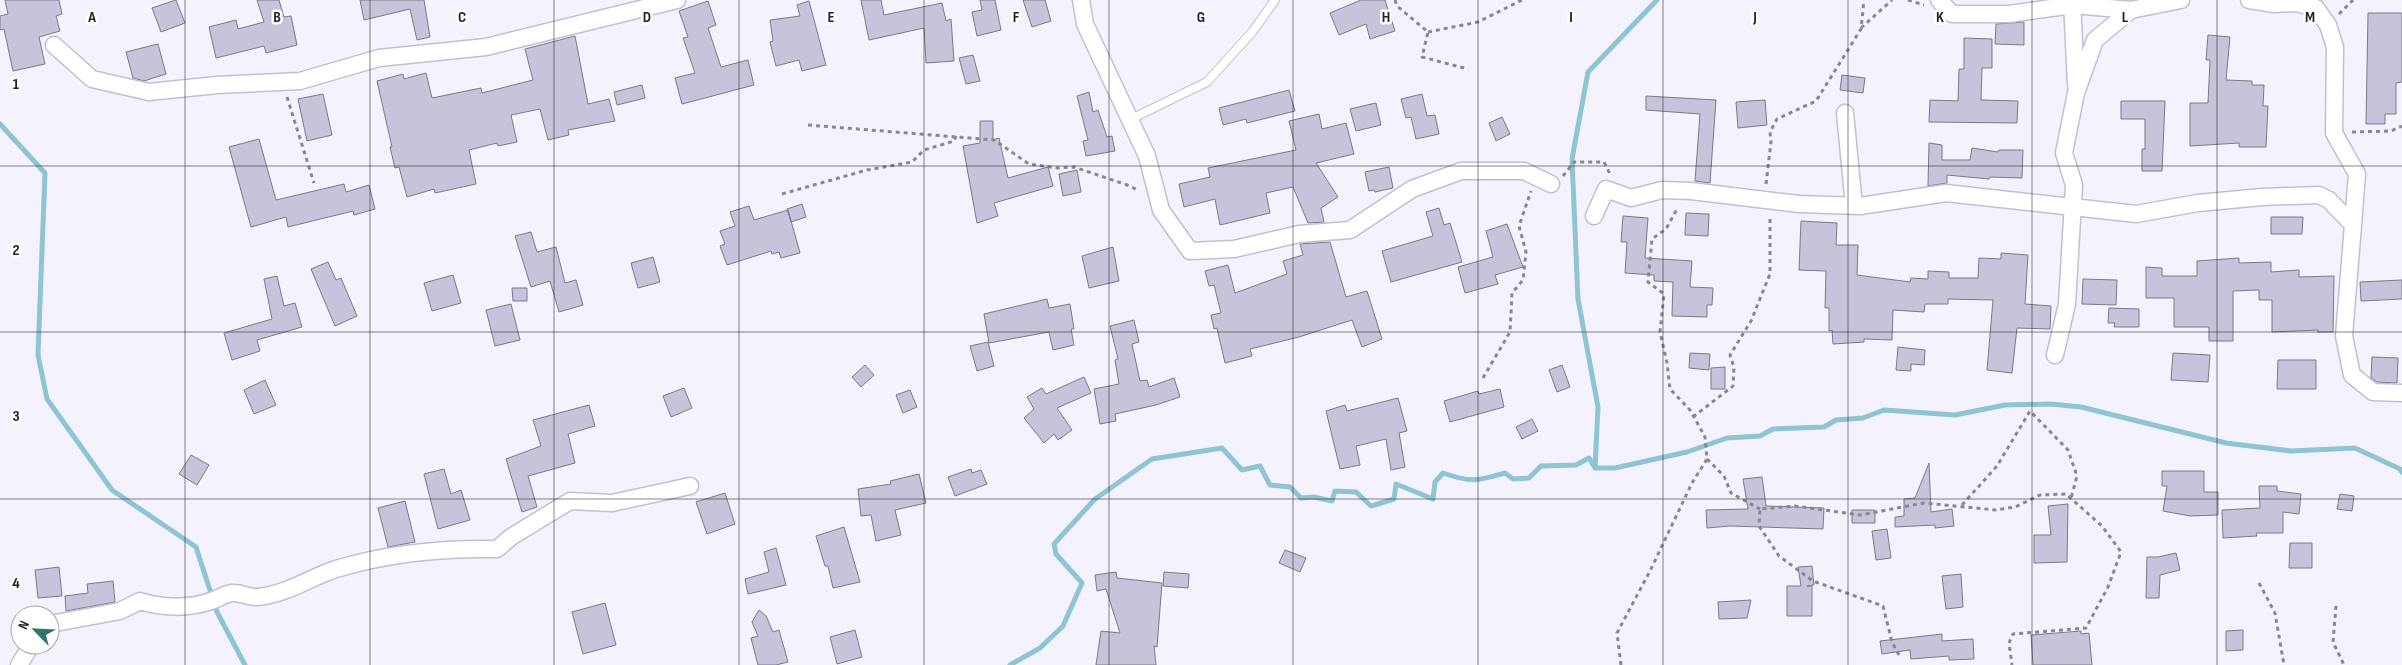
<svg xmlns="http://www.w3.org/2000/svg" width="2402" height="665" viewBox="0 0 2402 665" font-family="'Sofia Sans Condensed',sans-serif">
  <style>
    .lines { fill: none; stroke-linecap: round; stroke-linejoin: round }
    .stream { stroke: #8ec4d4; stroke-width: 5 }
    .building { fill: #c8c3da; stroke: #7c788c }
    .service-casing { stroke: #c3bed5; stroke-width: 10 }
    .minor-casing { stroke: #c3bed5; stroke-width: 19 }
    .path { stroke: #898790; stroke-width: 3; stroke-dasharray: 4 4; stroke-linecap: butt }
    .service { stroke: #fff; stroke-width: 8 }
    .minor { stroke: #fff; stroke-width: 16 }
    .grid { fill: none; stroke: #24222b; stroke-width: 1; stroke-opacity: 0.55 }
    .grid-label { font-size: 16px; text-anchor: middle; font-weight: bold; fill: #24222b; stroke: #fff; stroke-width: 5; stroke-linejoin: round; paint-order: stroke }
  </style>
  <rect width="100%" height="100%" fill="#f4f2fc"/>
  <g class="lines">
    <!-- stream -->
    <path class="stream" d="M0,124L45,173L38,355L47,399L112,490L196,547L217,612L245,665
      M1595,468L1598,407L1578,299L1572,159L1588,72L1657,0
      M1010,665L1040,648L1063,626L1082,583L1056,554L1054,544L1095,499L1152,459L1222,448L1242,470L1260,466L1270,485L1290,487L1301,498L1314,497L1332,501L1335,491L1356,492L1371,506L1394,499L1396,484L1433,499L1435,482L1443,473C1472,483 1476,481 1505,473L1513,479L1529,478L1541,466L1576,465L1589,458L1595,468H1615L1687,452L1727,438L1760,436L1773,429L1824,427L1836,420L1863,418L1884,410L1955,415L2005,405L2051,404L2081,407L2226,443L2291,451L2355,448L2400,469L2402,472"/>
  </g>
  <!-- building -->
  <path class="building" d="M5,0H59L62,14L56,16L60,31L39,37L45,64L13,71L4,29L0,30V16L8,14Z
    M176,0L185,23L161,32L152,8Z
    M257,0H279L284,17L291,16L297,45L266,53L264,46L216,58L209,27L236,20L238,29L264,22Z
    M360,0H424L430,37L417,40L410,9L364,20Z
    M861,0H881L884,15L942,3L946,21L951,19L954,61L926,63L924,28L869,40Z
    M980,0H995L1001,30L977,36L972,12L982,10Z
    M1023,0H1045L1051,21L1032,27Z
    M1361,0H1385L1395,31L1370,39L1366,24L1339,35L1330,13Z
    M708,1L716,25L708,28L721,67L748,60L754,85L682,104L675,78L695,73L683,38L688,37L679,11Z
    M809,1L826,65L802,71L799,60L776,66L770,42L773,41L770,20L800,16L797,5Z
    M2368,13H2402V82L2396,83V114H2385V124H2366Z
    M2024,22V45L1995,44L1996,24Z
    M2208,35L2230,37L2226,80L2252,81V85H2264L2263,106H2268L2266,147H2239V143L2190,146V103H2208L2210,60H2206Z
    M575,36L588,104L609,99L615,121L568,130L569,135L548,140L540,109L511,115L517,142L498,146L497,143L469,150L476,184L435,193L434,189L407,197L399,167L395,168L390,147H392L377,81L403,74L404,79L426,73L432,98L481,88L482,93L533,80L525,49Z
    M1964,38L1992,39V68H1982L1981,100L2018,101L2017,123L1929,122L1930,100L1958,101L1959,69H1964Z
    M158,44L166,74L144,81L133,78L126,52Z
    M973,55L980,81L966,84L959,58Z
    M1842,75L1865,78L1863,93L1840,90Z
    M642,85L645,98L617,105L614,92Z
    M1289,90L1295,111L1247,123L1246,119L1223,125L1219,108Z
    M1089,92L1093,112L1098,110L1107,137L1112,136L1115,151L1086,156L1083,141L1088,140L1077,96Z
    M323,94L332,135L307,141L298,99Z
    M1422,94L1427,116L1435,115L1439,134L1416,139L1411,117L1406,118L1401,99Z
    M1646,96L1716,100L1710,183L1695,181L1700,114L1646,110Z
    M1765,100L1767,125L1738,128L1736,102Z
    M2121,101H2165L2162,171H2142V149H2145V119H2121Z
    M1376,103L1381,125L1356,131L1350,109Z
    M1319,114L1322,129L1346,123L1354,154L1316,163L1338,197L1321,208L1324,222L1308,223L1293,187L1266,193L1270,213L1220,225L1215,199L1184,207L1179,184L1210,177L1208,168L1296,150L1289,121Z
    M1502,117L1510,134L1496,141L1489,123Z
    M980,121H993V140L999,138L1008,178L1048,167L1053,186L994,203L998,216L977,223L963,146L980,143Z
    M259,139L276,200L344,184L346,192L369,185L375,209L354,215L353,211L288,227L286,217L251,227L229,147Z
    M1929,143L1942,145V160H1970L1972,148L1998,152L1999,150H2023L2022,178L1990,177L1989,179L1947,175V183L1928,186Z
    M1389,167L1393,188L1375,192L1374,190L1369,191L1365,172Z
    M1077,170L1081,192L1063,196L1059,174Z
    M802,204L806,217L791,222L787,209Z
    M749,206L754,220L788,210L800,253L781,258L779,252L772,254L771,251L727,265L720,246L725,244L720,231L735,226L730,212Z
    M1439,208L1444,225L1450,223L1462,262L1391,282L1382,251L1433,236L1426,212Z
    M1686,213L1709,214L1708,236L1685,235Z
    M1623,216L1648,218L1645,258L1692,261L1690,287L1713,288L1712,305H1707V317L1672,316L1673,282L1654,281V275L1625,273L1627,242H1621Z
    M2271,217H2303L2302,234H2271Z
    M1801,221L1837,223L1836,245H1858L1857,275L1910,282L1911,278L1928,279V271L1949,272V278H1978L1979,258L2001,259V253L2028,255L2025,304L2051,306L2050,329L2017,328L2012,373L1987,370L1993,300L1948,299V304H1925L1924,312L1893,310L1892,340L1864,339V342L1833,344L1832,330L1829,331V308H1825L1826,271L1799,270Z
    M1507,224L1523,267L1495,275L1498,284L1465,293L1458,267L1493,257L1486,231Z
    M531,232L537,252L556,247L565,283L576,280L583,305L559,312L550,281L531,287L515,236Z
    M1330,242L1346,297L1367,291L1382,339L1362,347L1352,320L1299,337L1250,349L1252,356L1225,363L1217,328L1214,329L1211,315L1221,313L1214,285L1209,286L1205,271L1228,265L1235,293L1287,274L1283,261L1303,255L1300,244Z
    M1113,247L1119,281L1089,288L1082,256Z
    M653,257L660,282L638,288L631,263Z
    M2239,258V263L2271,262V272L2299,270V277L2334,276L2333,332H2318V330L2272,332V300H2259V290L2233,291V341H2209V327H2174V298H2146V267L2162,268V276H2197V261Z
    M328,262L336,280L341,278L357,316L335,326L311,269Z
    M453,275L461,303L432,311L424,283Z
    M277,276L284,306L295,303L302,327L257,340L260,351L232,360L224,333L272,319L264,279Z
    M2083,279L2117,280L2116,305L2082,304Z
    M2402,280V299L2361,301L2360,282Z
    M512,288H527V301H513Z
    M1047,299L1049,308L1070,304L1074,329H1071L1074,345L1053,350L1049,332L989,343L984,314Z
    M511,304L520,340L495,346L486,310Z
    M2109,308L2139,309V327H2114L2115,323H2108Z
    M1134,320L1139,342L1132,344L1140,381L1147,380L1149,387L1174,378L1180,397L1156,405L1115,414L1116,421L1100,424L1094,389L1119,384L1115,360L1118,359L1110,326Z
    M988,342L994,366L977,371L970,346Z
    M1898,347L1925,350L1924,365L1911,364V371L1896,370Z
    M1690,353L1710,354L1709,370L1689,368Z
    M2173,353L2210,355L2208,382L2171,380Z
    M2372,357L2398,358L2397,383L2377,382L2371,378Z
    M2278,360H2316V389H2277Z
    M865,365L874,375L861,387L852,377Z
    M1562,365L1570,387L1557,392L1549,370Z
    M1725,367V389H1711V368Z
    M1084,377L1091,393L1057,408L1072,430L1058,440L1054,434L1044,443L1024,418L1034,409L1027,397L1042,388L1046,394Z
    M265,380L276,405L254,414L244,390Z
    M684,388L692,408L671,417L663,396Z
    M1500,389L1504,407L1450,422L1444,401L1478,391L1479,394Z
    M910,390L917,407L903,413L896,395Z
    M1398,398L1407,431L1399,433L1405,467L1391,470L1386,439L1356,446L1360,465L1340,469L1326,411L1345,405L1347,411Z
    M589,405L595,426L568,434L575,463L528,476L537,507L522,512L506,459L541,446L533,420Z
    M1532,419L1538,431L1522,439L1516,427Z
    M191,455L209,465L197,485L179,474Z
    M1929,463L1931,512L1952,509L1954,526L1935,528V525L1895,527V517L1904,516V499L1915,498Z
    M444,469L451,494L461,490L470,520L438,529L424,474Z
    M971,469L972,473L981,470L987,484L955,496L948,477Z
    M2162,471H2204V492H2218V515L2190,516L2163,511L2167,486H2162Z
    M919,474L926,503L895,510L901,535L876,541L871,515L861,516L858,489L891,484L890,481Z
    M1762,477L1766,506L1824,508L1823,529L1730,526L1707,528L1706,510L1748,509L1743,479Z
    M2259,486H2277V491L2301,494L2299,514L2283,512V533H2256L2257,536L2223,538L2222,510L2260,508Z
    M725,493L735,524L707,534L696,502Z
    M2340,494L2354,496L2352,511L2337,509Z
    M405,501L415,542L388,547L378,508Z
    M2068,504L2067,562L2034,563V535H2051L2048,506Z
    M1852,510H1875V523H1852Z
    M844,527L860,582L833,588L828,566H825L816,536Z
    M1887,529L1891,558L1876,560L1872,531Z
    M2290,543H2312V568H2289Z
    M776,548L786,585L748,594L745,579L769,572L764,552Z
    M1285,550L1306,558L1300,572L1279,563Z
    M2176,553L2180,570L2160,575L2159,598H2146L2147,557H2158Z
    M1812,566L1814,585L1807,586H1812V616H1787V586H1801L1798,567Z
    M59,567L62,596L38,598L35,570Z
    M1116,572L1117,578L1162,583L1157,647L1154,646L1156,665H1096L1101,631L1120,633L1106,589L1097,591L1095,575Z
    M1164,572L1189,574L1188,588L1163,586Z
    M1961,574L1963,607L1946,609L1942,576Z
    M113,581L115,602L66,611L65,596L88,593L87,584Z
    M1751,600L1747,618L1719,619L1718,602Z
    M605,603L616,645L583,654L572,612Z
    M759,610L766,616L773,632L779,630L788,662L776,665H758L751,638L758,636L752,622Z
    M855,630L862,657L837,664L830,637Z
    M2243,630V650L2226,651V631Z
    M2081,631V634L2089,633L2092,665H2033L2031,635Z
    M1942,634V641L1973,639L1974,659L1949,660V656L1911,659L1910,650L1882,654L1880,641Z"/>
  <g class="lines">
    <!-- service casing -->
    <g class="service-casing">
      <path id="service" d="M1131,119L1207,82L1253,31L1275,0"/>
    </g>
    <!-- minor casing -->
    <g class="minor-casing">
      <path id="minor" d="M1081,0L1085,24L1147,156L1161,210L1190,251L1234,249L1299,234L1350,230L1412,189L1461,171H1524L1551,184
        M1939,0L1952,14H2009L2073,5L2131,10
        M2072,0L2076,85
        M2249,0L2274,4L2296,3L2316,8L2328,25L2335,47L2334,133L2357,174L2353,225
        M54,45L92,79L149,92L217,85L300,81L379,58L486,47L677,0
        M1845,113L1854,206
        M1594,216L1606,189L1631,198L1662,190L1691,191L1799,204L1860,206L1946,193L2136,214L2198,203L2262,197L2319,195L2329,200L2353,225L2344,336L2352,375L2373,392L2402,393
        M2055,355L2067,304L2074,185L2064,153L2076,93L2095,40L2131,10L2181,0
        M50,624L120,611L140,601C162,608 188,609 211,601C217,599 225,594 232,593C240,592 249,598 258,597C287,594 309,578 336,569C388,553 443,548 497,549L511,537L570,501L612,503L690,486
        M19,665L27,652L28,645"/>
    </g>
    <!-- path -->
    <path class="path" d="M1395,0L1397,6L1428,32L1422,57L1468,69
      M1908,0L1924,5
      M2339,14L2353,0
      M1861,28L1892,0
      M1428,32L1478,22L1522,0
      M287,97L314,183
      M808,125L994,140L1029,164L1057,168L1074,167L1130,186L1139,191
      M2352,132L2391,131L2402,126
      M1563,176L1574,162H1604L1610,174
      M1766,184L1771,142L1770,132L1777,119L1816,101L1861,29L1864,0
      M782,194L867,170L912,162L924,150L954,141L956,136
      M1483,378L1510,332L1512,293L1523,280L1526,252L1519,226L1531,191
      M1693,417L1733,386L1734,367L1730,355L1751,321L1770,274V216
      M1707,459L1724,476L1731,493L1760,509
      M1962,505L1997,466L2030,411L2068,450L2077,476L2071,498
      M2259,583L2275,613L2284,665
      M2336,606L2333,642L2344,665
      M1899,655L1892,642L1883,606L1813,581L1779,556L1759,526L1760,509L1795,506L1860,515L1924,503L1996,510L2015,507L2040,495L2066,494L2102,526L2121,552L2108,587L2086,628L2013,634L2009,643L2012,665
      M1621,665L1617,633L1650,571L1692,483L1707,459L1705,437L1690,410L1670,389L1667,363L1660,332L1664,294L1648,282L1652,239L1666,229L1678,207"/>
    <!-- service -->
    <use href="#service" class="service"/>
    <!-- minor -->
    <use href="#minor" class="minor"/>
  </g>
  <!-- grid -->
  <path class="grid" d="M185,0V665M370,0V665M554,0V665M739,0V665M924,0V665M1109,0V665M1293,0V665M1478,0V665M1663,0V665M1848,0V665M2032,0V665M2217,0V665M0,166H2402M0,332H2402M0,499H2402"/>
  <g class="grid-label">
    <text x="92" y="22">A</text>
    <text x="277" y="22">B</text>
    <text x="462" y="22">C</text>
    <text x="647" y="22">D</text>
    <text x="831" y="22">E</text>
    <text x="1016" y="22">F</text>
    <text x="1201" y="22">G</text>
    <text x="1386" y="22">H</text>
    <text x="1571" y="22">I</text>
    <text x="1755" y="22">J</text>
    <text x="1940" y="22">K</text>
    <text x="2125" y="22">L</text>
    <text x="2310" y="22">M</text>
    <text x="16" y="89">1</text>
    <text x="16" y="255">2</text>
    <text x="16" y="421">3</text>
    <text x="16" y="588">4</text>
  </g>
  <!-- north arrow -->
  <g transform="translate(35 630) rotate(294)"><circle r="24" fill="#ffffff" stroke="#a7a7aa"/>
  <path d="M0-4L9 19L0 12L-9 19Z" fill="#2f756b"/>
  <text y="-8" font-size="14" font-weight="bold" text-anchor="middle" fill="#24222b">N</text>
  </g>
</svg>
